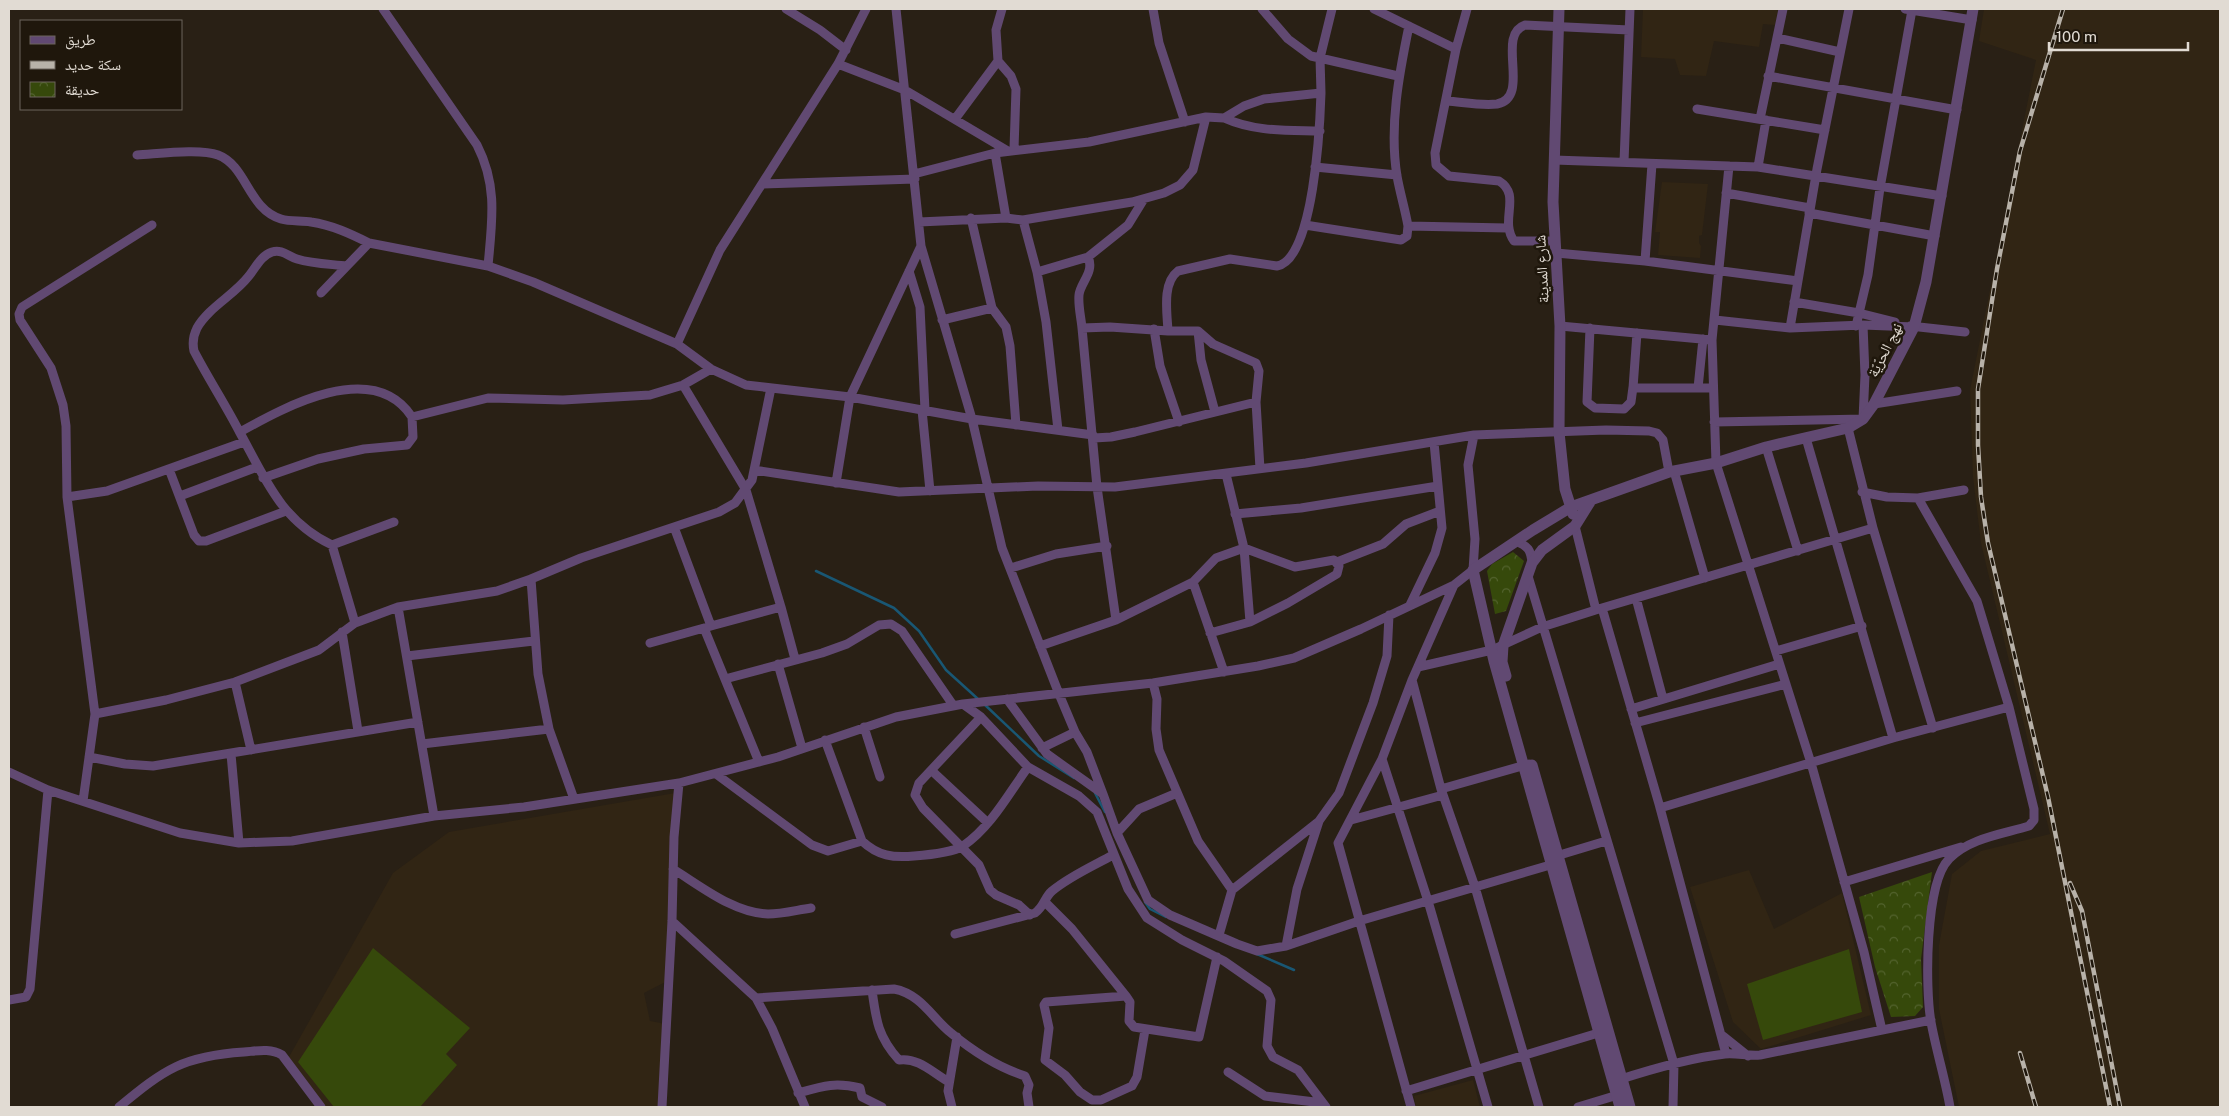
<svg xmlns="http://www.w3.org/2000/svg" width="2229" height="1116" viewBox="0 0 2229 1116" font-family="'Public Sans','Noto Naskh Arabic',sans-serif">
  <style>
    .built { fill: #312514 }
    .park { fill: url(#park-crowns) }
    .pitch { fill: #36490b }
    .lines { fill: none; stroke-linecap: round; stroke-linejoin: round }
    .stream { stroke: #195774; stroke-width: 2.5 }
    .minor { stroke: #614972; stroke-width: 9 }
    .tertiary { stroke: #614972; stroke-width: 11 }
    .rail-casing { stroke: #b8b2a9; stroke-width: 4.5 }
    .rail { stroke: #1f170c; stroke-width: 2.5; stroke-dasharray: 8; stroke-linecap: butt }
    .labels { text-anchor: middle; stroke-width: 5; stroke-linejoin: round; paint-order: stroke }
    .street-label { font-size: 15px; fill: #e1dbd3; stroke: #1f170c }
  </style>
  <defs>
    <pattern id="park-crowns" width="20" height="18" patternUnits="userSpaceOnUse" patternTransform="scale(1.25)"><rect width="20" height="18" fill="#36490b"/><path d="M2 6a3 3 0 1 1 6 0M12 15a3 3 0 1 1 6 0" fill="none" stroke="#53632e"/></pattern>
  </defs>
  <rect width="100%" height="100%" fill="#292015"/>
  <!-- built -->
  <path class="built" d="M1643,9H1778L1775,25L1763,24L1759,47L1714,41L1706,76L1680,75L1675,59L1641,57Z
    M1984,9H2220V1107H1959L1939,1009V945L1952,874L1981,851L2050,834L1981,543L1973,477L1970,390L2036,60L1979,41Z
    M1662,182L1708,184L1702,235L1699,236V243L1701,246L1700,258L1658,255L1660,232H1655Z
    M681,792L669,980L644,993L650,1021L666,1024L659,1107H323L285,1064L393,873L449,832Z
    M1749,870L1774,929L1842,893L1871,1015L1761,1049L1733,1022L1690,887Z
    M1473,1080L1480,1107H1416L1414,1096Z"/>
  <!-- park -->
  <path class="park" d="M1513,552L1524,561L1506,611L1495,614L1487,571L1492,564Z
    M1932,872L1921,959L1923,1007L1915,1016L1891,1017L1875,967L1859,897Z"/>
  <!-- pitch -->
  <path class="pitch" d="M373,948L470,1028L446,1054L457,1065L420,1107H334L298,1062Z
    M1849,949L1862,1012L1763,1040L1747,984Z"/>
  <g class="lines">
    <!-- stream -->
    <path class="stream" d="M816,571L894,608L919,631L946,670L978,699
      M984,704L1039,756L1074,778
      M1095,793L1105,812
      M1145,902L1150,909L1166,917
      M1257,954L1294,970"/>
    <!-- minor -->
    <path class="minor" d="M383,9L477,145C498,186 492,221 488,266
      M786,9L820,30L846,50
      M1153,9L1159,43L1185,122
      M1262,9L1288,39L1311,56L1398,76
      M1374,9L1456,49
      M1467,9L1456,49L1435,153L1436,165L1449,176L1499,181C1522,195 1499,220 1514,241H1555
      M1905,9L1972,20
      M1777,38L1840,52
      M998,61L1011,76L1016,89L1014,149
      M838,64L905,90L1008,151
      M1768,76L1957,110
      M1447,101C1462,102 1481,106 1497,104C1532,97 1495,35 1525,25L1629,30
      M1697,109L1825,130
      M1224,118C1255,132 1287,130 1320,131
      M955,119L998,61L996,30L1002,9
      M1760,119L1783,9
      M995,153L1089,142L1206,117L1224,118L1244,106L1264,99L1321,93L1320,58L1332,9
      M137,155C157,154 200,148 218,155C247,166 248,209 281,219C291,222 302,220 311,222C332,225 351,234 369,243
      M1554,160L1758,167L1942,196
      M1624,162L1630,9
      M1729,166L1712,340L1716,463L1811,763L1864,952L1882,1030
      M1315,167L1397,175
      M1758,167L1766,120
      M914,174L995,153L1006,218L1023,220L1037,272L1088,257C1095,272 1080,283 1079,295C1078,306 1081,317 1082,328L1110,327L1168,331C1167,312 1162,283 1178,271L1230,259L1277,266C1314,260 1320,124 1321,93
      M763,184L915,179
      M1726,193L1810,208
      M1809,213L1935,236
      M971,218L992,308L1006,327L1010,346L1016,425
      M1023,220L1132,202L1164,193L1180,185L1193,170L1206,117
      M919,222L1006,218
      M1305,225L1401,240L1407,236L1408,226L1507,228
      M1408,226C1405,209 1400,193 1397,176C1389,127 1399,74 1409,26
      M921,246L972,419L1002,548L1059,694L1075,732L1087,752L1103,794
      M1556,253L1645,261L1798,281
      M1088,257L1128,225L1144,199
      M1645,261L1652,164
      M347,266C330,264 313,264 297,259C288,256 282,249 272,252C260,256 256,268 248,277C234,295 208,308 197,328C193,336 192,342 194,351C208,378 225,404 239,431C265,478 281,521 332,545L355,623L398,607L497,591L531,579
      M909,271L920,307L925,410
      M1037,272L1046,322L1058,430
      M321,293L369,243L488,266L533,282L677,344L711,369L746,385L850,397L972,419L1093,435
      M1794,302L1859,313L1895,322
      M942,320L992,308
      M1715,320L1790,328L1863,325L1914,327
      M1560,326L1712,340
      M1856,326L1868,275L1880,188L1912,10
      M1910,326L1965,332
      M1082,328L1097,487L1116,620
      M1590,328L1587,402L1595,408L1624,409L1631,402L1633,387
      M1790,328L1817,169L1849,9
      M1154,329L1160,366L1179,422
      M1168,331H1198L1213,344L1256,363L1259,371L1256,402L1260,469
      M1198,331L1201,360L1215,412
      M1637,333L1633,388H1713
      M677,344L720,250L838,64L866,9
      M683,385L746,490L781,607L711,626
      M1698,388L1703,339
      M1874,404L1957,391
      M922,410L930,491
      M1714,422L1863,419L1865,375L1863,325
      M1848,428L1873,528L1933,728
      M240,432C285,407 373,358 412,417L488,398L563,400L650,395L683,385L711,369
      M1094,438L1111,437L1135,432L1256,402
      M1806,438L1893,738
      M1766,447L1798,551
      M169,469L194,535L199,541H206L286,511
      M754,470L899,492L1038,486L1115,487L1306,463L1474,435L1606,430L1649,431L1657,433L1663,440L1669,472
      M1674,471L1705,578
      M1226,474L1244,548L1250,622
      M263,478L318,459L364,449L407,445L413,437L412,417
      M836,483L850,397L921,246L896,9
      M1862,492L1887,497L1918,498L1977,601L2009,707L2034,809V820L2029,826C2003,834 1969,838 1949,859C1925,883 1925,988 1931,1022C1936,1050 1945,1078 1950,1107
      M180,496L257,467
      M67,497L107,491L244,442
      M1918,498L1964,490
      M1235,514L1301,508L1438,486
      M1575,526L1596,610
      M674,527L711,626L704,628L759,762
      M1516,541C1528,546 1531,550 1532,563
      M332,545L394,522
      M1337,562L1383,544L1406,524L1440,511
      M1011,568L1056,554L1107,546
      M1528,576L1674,1064L1673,1107
      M1193,582L1216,558L1244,548L1295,567L1334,560L1339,566L1337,574L1288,603L1250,622L1210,633
      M1636,598L1663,699
      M1410,605L1435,553L1442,528L1434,442
      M398,607L434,816
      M781,607L795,659
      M1602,608L1659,804L1726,1054
      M342,632L358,731
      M650,643L704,628
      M1040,646L1116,620L1193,582L1224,672
      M1776,651L1862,626
      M407,656L534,641
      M778,664L802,748
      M1418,667L1492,650L1542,627L1602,608L1873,528
      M725,679L822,653L847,644L879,625L891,624L902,631L953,705
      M1412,680L1441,789L1475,887L1539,1107
      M235,682L251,750
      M1153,683L1157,699L1156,729L1159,750L1198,841L1232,890L1318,822
      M1007,699L1047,754L1103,794L1117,833L1148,900L1170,915L1237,944L1257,951L1286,946L1297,889L1319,821L1339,793L1373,703L1387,656L1389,615
      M963,704L981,717L1028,767L1079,796L1097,812L1128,889L1147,918L1182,940L1224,961L1267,991L1271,1000L1267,1046L1273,1057L1298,1070L1326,1107
      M1631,709L1779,664
      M95,714L166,700L235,682L319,650L355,623
      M981,717L919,783L915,795L923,808L979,865L990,890L996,895L1019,905L1030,915
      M1635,723L1786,684
      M864,727L880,777
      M825,740L862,841
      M422,744L549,729
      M1042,748L1075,732
      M231,754L239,843
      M89,757L125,764L153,766L418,722
      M1382,759L1428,901L1488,1107
      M931,770L988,823
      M9,772L48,790L180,833L239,843L292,841L434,816L524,807L679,783L778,757L896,717L963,704L1153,683L1258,666L1294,658L1361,629L1454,585L1473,570L1475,539L1468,465L1474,435
      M716,774L812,845L828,851L862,841C878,856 893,858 914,856C928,855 951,853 963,846C991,827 1009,793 1028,767
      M1441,789L1529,764
      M574,799L549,729L538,674L531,579L581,558L719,512L735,503L752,480L771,388
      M83,801L95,714L67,497L66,426L63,405L51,368L20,320L19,314L22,307L152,225
      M1660,808L1893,738L2009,707
      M1351,820L1443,795
      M1117,833L1139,809L1177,793
      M1553,857L1606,841
      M673,869C702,887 734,913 768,914C782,914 797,910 811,908
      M1844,882L1961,847
      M1045,902L1072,929L1126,996L1130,1002L1129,1021L1134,1027L1199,1037L1217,957
      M672,921L756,998L772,1028L805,1107
      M955,934L1035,913C1044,907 1044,898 1052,891C1070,876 1093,866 1113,855
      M1219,935L1232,890
      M1286,946L1359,921L1557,863
      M872,990C876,1020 878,1037 899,1060C918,1057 933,1073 949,1082
      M1126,996L1046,1002L1044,1005L1049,1028L1045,1060L1065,1075L1080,1092L1092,1100H1101L1132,1086L1137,1077L1145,1030
      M756,998L894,989C921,994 932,1018 951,1033C974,1052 997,1067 1025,1076L1029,1085L1027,1093L1029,1107
      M9,1000L26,997L30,989L48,790
      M1723,1036L1748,1056
      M1228,1072L1265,1096L1323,1103
      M1618,1080C1652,1069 1689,1058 1725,1054C1737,1053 1748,1056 1760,1055L1931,1020
      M1406,1091L1605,1031
      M798,1093C823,1086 835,1082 860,1088L862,1097L882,1107
      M119,1107C165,1069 183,1056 244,1052C257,1051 270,1048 282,1055L321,1107
      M662,1107L672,921L674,837L679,783
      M952,1107L948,1091L957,1037
      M1411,1107L1338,843L1382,759L1412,680L1454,585
      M1578,1107L1621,1094"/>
    <!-- tertiary -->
    <path class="tertiary" d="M1559,9L1553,202L1560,326L1559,432L1565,489L1573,514
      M1506,676L1502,662L1503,646L1532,563L1542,550L1575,526L1590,502
      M1532,765L1630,1107
      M1620,1107L1494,661L1473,570L1533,530L1571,507L1669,472L1716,463L1766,447L1848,428L1863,419L1874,404L1914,327L1926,282L1973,9"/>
    <!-- rail casing -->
    <g class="rail-casing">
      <path id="rail" d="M2063,9L2020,151L1997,269L1978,389V445L1981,497L1988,543L2048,797L2110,1107
        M2070,883L2082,911L2120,1107
        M2020,1053L2036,1107"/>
    </g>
    <!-- rail -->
    <use href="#rail" class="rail"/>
  </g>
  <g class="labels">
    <!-- street labels -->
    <g class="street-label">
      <text transform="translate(1542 269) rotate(-93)" y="5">شارع المدينة</text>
      <text transform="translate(1885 350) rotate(-63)" y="5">نهج الحرّيّة</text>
    </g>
  </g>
  <!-- border -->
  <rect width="2229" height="1116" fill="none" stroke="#e1dbd3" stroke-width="20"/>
  <!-- legend -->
  <rect x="20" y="20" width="162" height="90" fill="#1f170c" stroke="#6d655c"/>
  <rect x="30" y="36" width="25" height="8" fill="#614972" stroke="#6d655c"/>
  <text x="65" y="45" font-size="15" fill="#e1dbd3">طريق</text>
  <rect x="30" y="61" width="25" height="8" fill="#b8b2a9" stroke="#6d655c"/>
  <text x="65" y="70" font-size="15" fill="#e1dbd3">سكة حديد</text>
  <rect x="30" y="82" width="25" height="15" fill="url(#park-crowns)" stroke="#6d655c"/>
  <text x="65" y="95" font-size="15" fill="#e1dbd3">حديقة</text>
  <!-- scale -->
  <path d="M2049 42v8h139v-8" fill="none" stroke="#e1dbd3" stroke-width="2.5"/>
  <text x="2056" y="42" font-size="15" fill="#e1dbd3" stroke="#1f170c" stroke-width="4" paint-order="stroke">100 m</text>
</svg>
